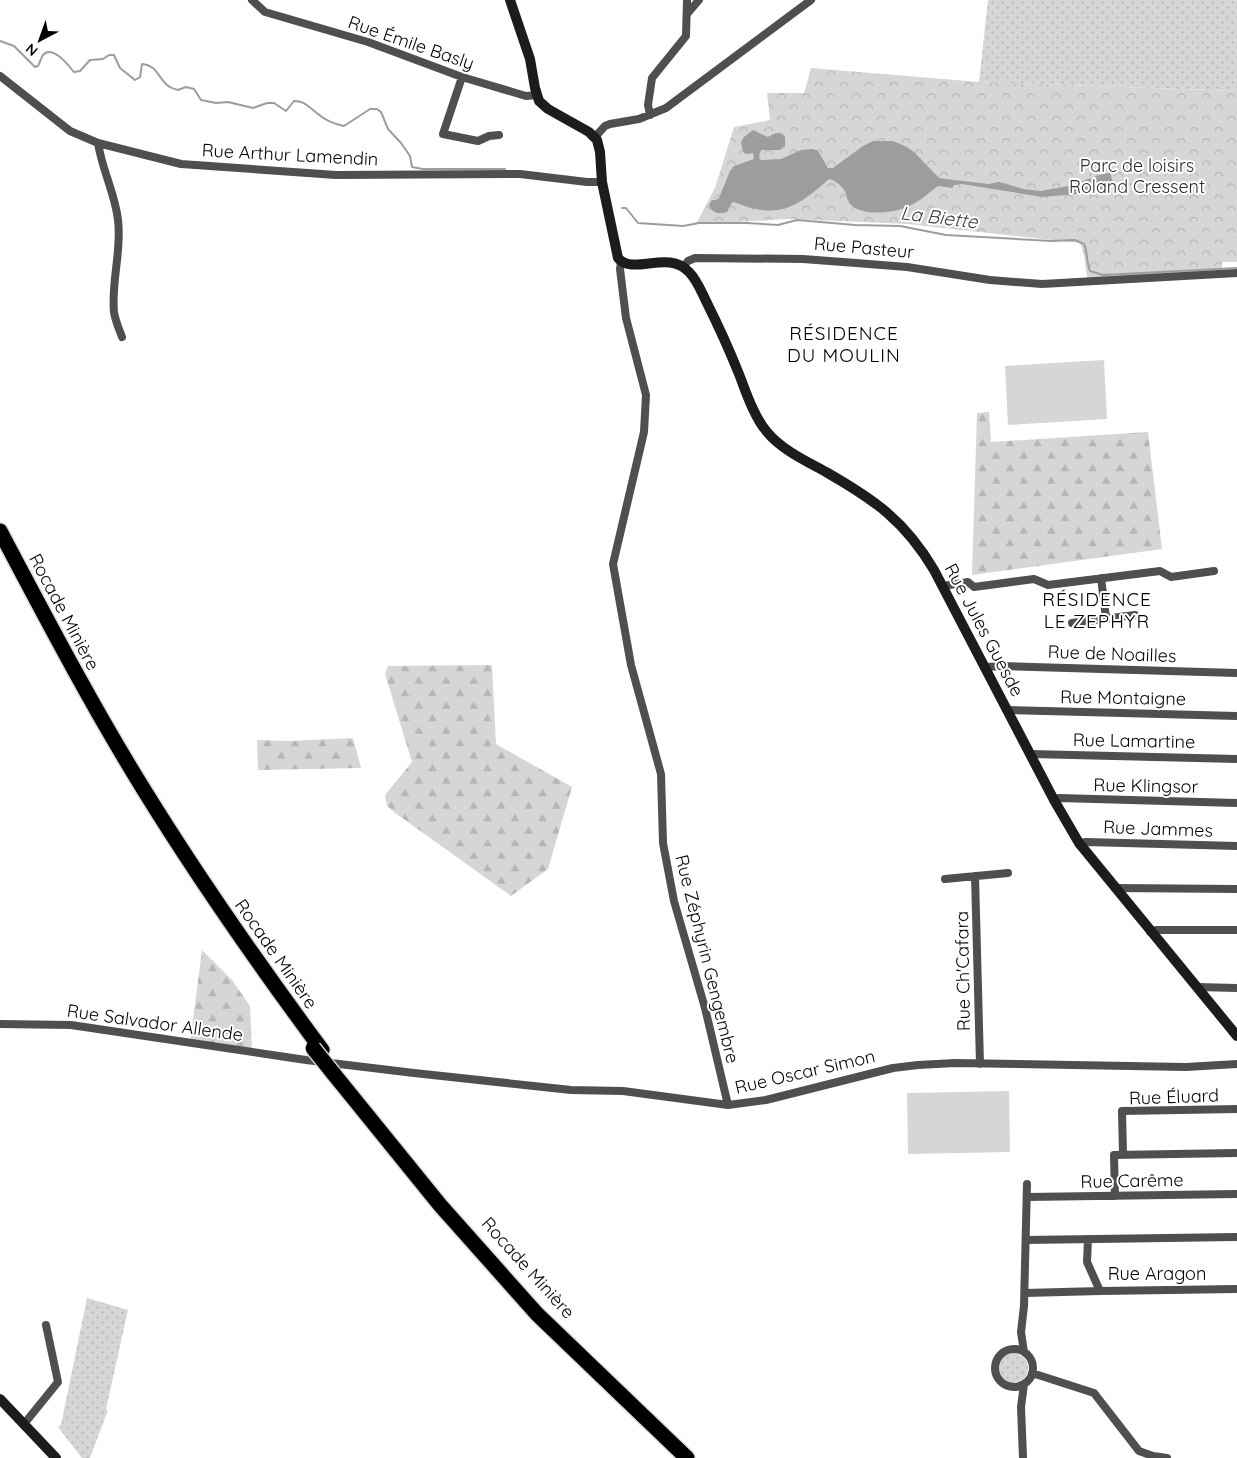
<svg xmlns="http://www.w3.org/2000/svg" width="1237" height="1458" viewBox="0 0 1237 1458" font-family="Quicksand,sans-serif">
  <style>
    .grass { fill: url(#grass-dots) }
    .forest { fill: url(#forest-firs) }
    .park { fill: url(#park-crowns) }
    .garden { fill: #d6d6d6 }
    .water { fill: #9d9d9d }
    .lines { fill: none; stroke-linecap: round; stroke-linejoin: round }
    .stream { stroke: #9d9d9d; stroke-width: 2 }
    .highway-casing { stroke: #dbdbdb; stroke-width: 18 }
    .street { stroke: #4f4f4f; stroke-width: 8 }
    .secondary { stroke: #1c1c1c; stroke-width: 10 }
    .highway { stroke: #000; stroke-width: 15 }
    .highway-bridge-casing { stroke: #dbdbdb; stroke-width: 18; stroke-linecap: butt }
    .highway-bridge { stroke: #000; stroke-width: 15 }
    .labels { text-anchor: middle; stroke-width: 4; stroke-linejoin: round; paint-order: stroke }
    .street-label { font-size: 18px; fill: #000; stroke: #fff }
    .park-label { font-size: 18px; fill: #2d2d2d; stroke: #fff }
    .water-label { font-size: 19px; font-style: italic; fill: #3e3e3e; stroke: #fff }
    .neighbourhood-label { font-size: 19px; letter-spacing: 1px; fill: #000; stroke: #fff }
  </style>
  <defs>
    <pattern id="grass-dots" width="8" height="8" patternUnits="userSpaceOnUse" patternTransform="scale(1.25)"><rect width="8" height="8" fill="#d6d6d6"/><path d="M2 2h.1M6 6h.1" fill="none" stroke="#b6b6b6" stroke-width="1.8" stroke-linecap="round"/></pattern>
    <pattern id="forest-firs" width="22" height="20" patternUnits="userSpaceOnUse" patternTransform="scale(1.25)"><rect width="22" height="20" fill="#d6d6d6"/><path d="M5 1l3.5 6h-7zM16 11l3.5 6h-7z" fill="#b6b6b6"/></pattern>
    <pattern id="park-crowns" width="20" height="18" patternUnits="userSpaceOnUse" patternTransform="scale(1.25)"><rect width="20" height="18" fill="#d6d6d6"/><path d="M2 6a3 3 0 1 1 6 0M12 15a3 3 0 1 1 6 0" fill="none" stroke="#b6b6b6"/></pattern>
  </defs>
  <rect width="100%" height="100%" fill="#fff"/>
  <!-- grass -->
  <path class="grass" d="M988,0H1237V91L979,82Z
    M87,1298L128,1310L106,1409L108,1410L90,1458H82L58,1427L61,1425Z
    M998 1368a15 15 0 1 1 30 0a15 15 0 1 1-30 0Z"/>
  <!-- forest -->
  <path class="forest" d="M989,412L991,442L1148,432L1162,549L972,575L977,413Z
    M492,665L496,744L572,787L548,869L511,896L394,812L387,806L385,795L412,762L385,674L388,666Z
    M353,738L361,768L258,770L257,740L290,741Z
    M202,950L232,980L250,1006L252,1051L190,1043Z"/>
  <!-- park -->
  <path class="park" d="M811,68L979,82L1237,91V262H1222V271L1087,278L1084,255L1080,243L908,224L790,219L696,224L715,188L734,127L770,120L767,93H804Z"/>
  <!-- garden -->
  <path class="garden" d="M1104,360L1107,419L1008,425L1005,366Z
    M1009,1091L1010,1152L908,1154L907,1093Z"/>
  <!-- water -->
  <path class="water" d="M753,130L768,137C774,134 780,130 785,137V146L780,150H762L760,152L759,158L761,160L781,159L801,150L813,149L818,151L828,168H833L863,146L873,141H893L907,147L914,152L939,178L945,179L989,184L999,182L1023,189L1040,191L1069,186L1102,174L1110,173L1114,185L1107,188L1077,194L1042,197L962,184L954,185L952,188L938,186C928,193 921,201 909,206C895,213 862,217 850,204C847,200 847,194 844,190C842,186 833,179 829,179C807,198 788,216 756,209C748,208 741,204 733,202L731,204L727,212C719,215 711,213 709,204L712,200H716L719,198L730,171L734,166L754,159L753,153L746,154L743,152L741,142L744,137Z"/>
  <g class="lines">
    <!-- stream -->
    <path class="stream" d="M0,41L14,46L35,67L38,66C40,63 41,57 43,55C52,44 69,66 74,72L80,71L90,60L103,59L109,55H114L120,68L135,80L140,77L142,64C158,65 159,81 170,87C173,89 176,89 178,90L186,87L194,89L201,100L216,103L228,102L253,108L267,103H274L286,111L294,101C306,101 308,107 318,114C325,120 334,124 344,126L370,109H377L381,112L388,129L401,143L410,156L412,167L423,169H505
      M622,208H626L638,223L683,226L699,223H747L778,225L797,220L855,225L900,226L946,235L1051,241L1075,240L1084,244C1088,253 1086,261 1090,271L1103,275L1237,268"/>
    <!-- highway casing -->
    <g class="highway-casing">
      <path id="highway" d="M0,531C46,618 92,706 144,790C199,879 259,965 322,1050
        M333,1073L440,1205L537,1314L687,1458"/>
    </g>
    <!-- street -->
    <path class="street" d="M252,0L265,12L368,42L462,77L526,96L537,95
      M687,14L699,0
      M0,76L70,131L98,143L181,164L336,175L520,174L587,182H602
      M462,77L443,134L478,141L489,136L499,135
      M650,115L648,105L652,78L686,36L687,0
      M595,137L605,126L610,124L639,119L666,108L811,0
      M98,143C102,170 115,193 118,220C122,251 111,281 114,312C115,320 119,329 122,337
      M621,262L620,269L626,318L646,395L644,432L613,564L631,665L661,774L663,843L674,901L705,1008L728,1105
      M683,267L688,261L695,258L803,259L856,263L907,267L990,280L1042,284L1237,273
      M1101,578L1106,618
      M943,586L968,582L974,587L1034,579L1048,585L1160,571L1171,577L1214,571
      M1072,623L1135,615
      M986,667L1003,666L1237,673
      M1009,710L1237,716
      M1031,754L1237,759
      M1054,800L1059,798L1237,803
      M1079,843L1086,842L1237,846
      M975,876L980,1064
      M945,879L1008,873
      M1115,888L1237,889
      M1150,932L1156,930H1237
      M1197,987L1237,988
      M0,1024L71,1025L306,1060L414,1073L571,1090L623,1091L728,1105L766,1100L893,1068L918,1065L955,1063L1186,1067L1237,1064
      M1123,1154L1122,1111L1237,1109
      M1115,1196L1114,1155L1237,1153
      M1027,1197L1237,1194
      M1088,1239L1087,1262L1100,1291L1237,1289
      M1026,1240L1237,1237
      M1025,1293L1100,1291
      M995 1368a19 19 0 1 1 38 0a19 19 0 1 1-38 0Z
      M1024,1352L1021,1332L1024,1306L1027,1184
      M1032,1373L1094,1393L1139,1451L1153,1456L1167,1458
      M24,1424L58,1382L46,1325
      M1023,1458L1021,1407L1024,1384"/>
    <!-- secondary -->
    <path class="secondary" d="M510,0L530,59L535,88L539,101L548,109L589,132L597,140L600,152L602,182L618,258C633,276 668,249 689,272C697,280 701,291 706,301C718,325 729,349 739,374C746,392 754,417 767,432C782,450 806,461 826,472C875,500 905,521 934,570L1054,800L1079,843L1237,1036
      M0,1399L56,1458"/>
    <!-- highway -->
    <use href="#highway" class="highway"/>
    <!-- highway-bridge casing -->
    <g class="highway-bridge-casing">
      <path id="highway-bridge" d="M313,1048L333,1073"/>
    </g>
    <!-- highway-bridge -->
    <use href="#highway-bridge" class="highway-bridge"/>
  </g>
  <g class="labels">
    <!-- street labels -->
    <g class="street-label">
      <text transform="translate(411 43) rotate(19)" y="6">Rue Émile Basly</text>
      <text transform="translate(290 155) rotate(3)" y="6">Rue Arthur Lamendin</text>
      <text transform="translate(864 248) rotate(5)" y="6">Rue Pasteur</text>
      <text transform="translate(64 612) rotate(62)" y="6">Rocade Minière</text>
      <text transform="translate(984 630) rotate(62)" y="6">Rue Jules Guesde</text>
      <text transform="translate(1112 654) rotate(2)" y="6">Rue de Noailles</text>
      <text transform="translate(1123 698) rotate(1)" y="6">Rue Montaigne</text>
      <text transform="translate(1134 741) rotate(1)" y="6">Rue Lamartine</text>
      <text transform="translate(1146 786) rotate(1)" y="6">Rue Klingsor</text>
      <text transform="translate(1158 829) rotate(2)" y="6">Rue Jammes</text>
      <text transform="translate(276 954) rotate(55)" y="6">Rocade Minière</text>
      <text transform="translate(707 959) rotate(76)" y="6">Rue Zéphyrin Gengembre</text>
      <text transform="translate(963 971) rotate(-91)" y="6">Rue Ch'Cafara</text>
      <text transform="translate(155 1023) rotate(8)" y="6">Rue Salvador Allende</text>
      <text transform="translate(805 1072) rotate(-13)" y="6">Rue Oscar Simon</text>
      <text transform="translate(1174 1097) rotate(-2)" y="6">Rue Éluard</text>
      <text transform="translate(1132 1181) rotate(-1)" y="6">Rue Carême</text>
      <text transform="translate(528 1268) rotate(48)" y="6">Rocade Minière</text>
      <text x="1157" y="1280">Rue Aragon</text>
    </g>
    <!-- park labels -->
    <g class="park-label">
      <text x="1137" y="172">Parc de loisirs<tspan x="1137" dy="21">Roland Cressent</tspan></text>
    </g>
    <!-- water labels -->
    <g class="water-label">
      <text transform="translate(939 217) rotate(7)" y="7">La Biette</text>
    </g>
    <!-- neighbourhood labels -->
    <g class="neighbourhood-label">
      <text x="844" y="340">RÉSIDENCE<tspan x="844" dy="22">DU MOULIN</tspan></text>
      <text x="1097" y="606">RÉSIDENCE<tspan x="1097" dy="22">LE ZEPHYR</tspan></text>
    </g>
  </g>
  <!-- north arrow -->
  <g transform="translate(40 40) rotate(221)" stroke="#ffffff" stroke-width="4" paint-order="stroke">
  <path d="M0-4L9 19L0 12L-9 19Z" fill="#000000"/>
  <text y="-8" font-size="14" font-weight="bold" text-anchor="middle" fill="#000000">N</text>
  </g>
</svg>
